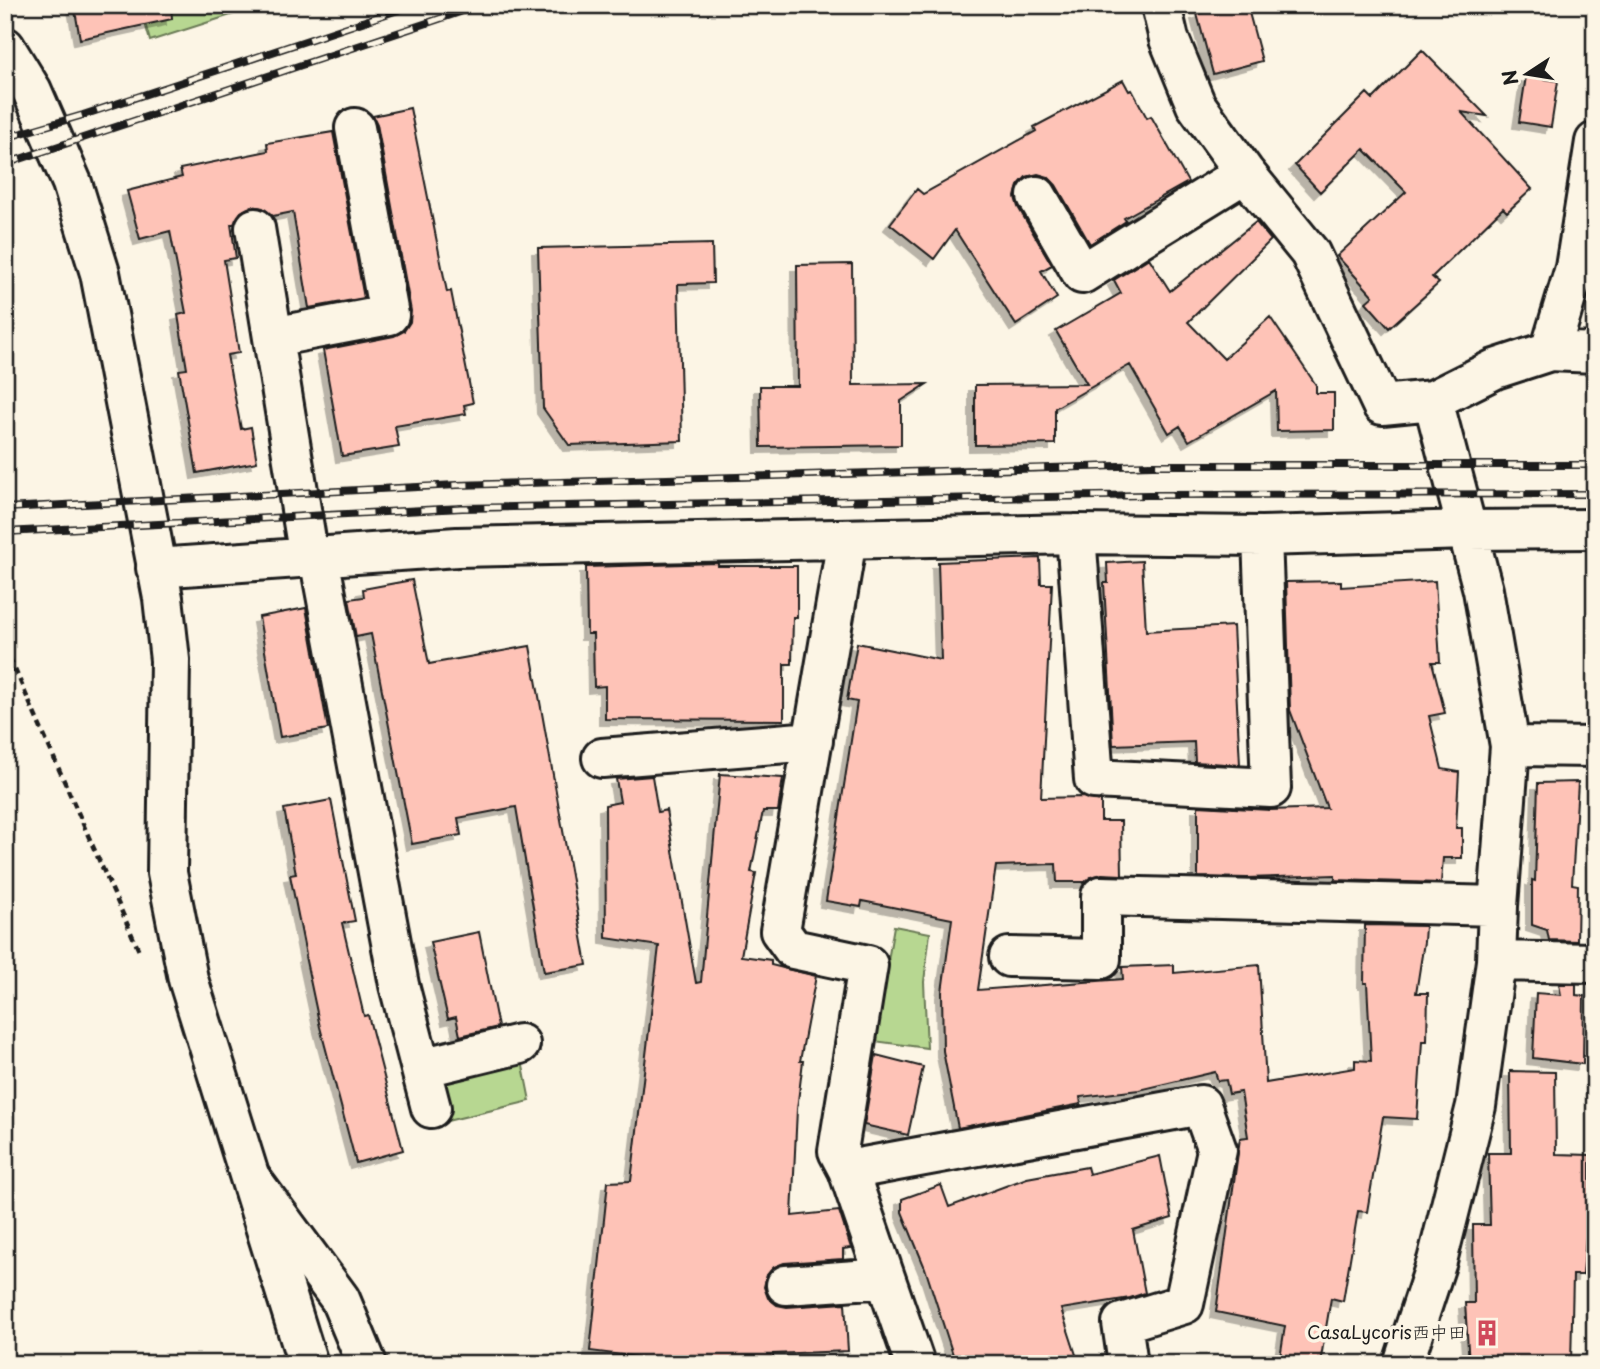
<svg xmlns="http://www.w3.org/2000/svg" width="1600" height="1369" viewBox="0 0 1600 1369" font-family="'Playpen Sans','Klee One',sans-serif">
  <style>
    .green { fill: #b7d791; stroke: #6a7a56; stroke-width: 2 }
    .building { fill: #fec3b7; stroke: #1c1c1c; stroke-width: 2; filter: url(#shadow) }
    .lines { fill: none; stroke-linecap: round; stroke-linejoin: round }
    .street-casing { stroke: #1c1c1c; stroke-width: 44 }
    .secondary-casing { stroke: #1c1c1c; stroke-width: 44 }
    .path { stroke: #1c1c1c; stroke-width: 4.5; stroke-dasharray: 7 5; stroke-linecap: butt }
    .street { stroke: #fcf5e5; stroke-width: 38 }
    .secondary { stroke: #fcf5e5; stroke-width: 38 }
    .rail-casing { stroke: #1c1c1c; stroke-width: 8 }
    .rail { stroke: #fcf5e5; stroke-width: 5; stroke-dasharray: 16; stroke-linecap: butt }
    .labels { text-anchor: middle; stroke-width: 7; stroke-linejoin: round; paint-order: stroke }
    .poi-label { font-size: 18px; fill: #1c1c1c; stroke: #fcf5e5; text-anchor: end }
  </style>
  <defs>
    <filter id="shadow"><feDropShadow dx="-6" dy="6" stdDeviation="0" flood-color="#0004"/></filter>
  </defs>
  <rect width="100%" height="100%" fill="#fcf5e5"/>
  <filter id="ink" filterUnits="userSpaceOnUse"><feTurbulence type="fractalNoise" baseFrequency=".0143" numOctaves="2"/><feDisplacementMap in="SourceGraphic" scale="14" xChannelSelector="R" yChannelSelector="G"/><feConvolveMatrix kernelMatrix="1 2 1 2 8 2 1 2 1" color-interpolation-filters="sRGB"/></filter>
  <g filter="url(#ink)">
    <!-- green -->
    <path class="green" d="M140,5H262L150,41Z
      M894,926L930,933L924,982L927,1048L874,1041Z
      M520,1051L530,1101L443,1122L437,1093L452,1070Z"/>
    <!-- building -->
    <path class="building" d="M74,5H171L172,19L80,39Z
      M1230,5H1247L1262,61L1213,74L1197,14Z
      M1422,50L1487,116L1461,112L1532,189L1507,212L1503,208L1432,277L1439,283L1389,328L1366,302L1373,296L1337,256L1406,192L1364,149L1320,192L1295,165L1367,93L1373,99Z
      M1526,76L1558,81L1551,127L1519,122Z
      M1123,80L1129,91L1132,90L1147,118L1151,116L1188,182L1124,218L1126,221L1090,244L1056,185L1048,177L1038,174L1026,177L1018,186L1015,197L1018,207L1052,265L1041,271L1057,298L1016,325L955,230L934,259L890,224L917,189L923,194L1036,131L1034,127Z
      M410,108L447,292L451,291L473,403L464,405L466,414L395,426L399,447L342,456L323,350L394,336L404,331L410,322L411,311L377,124L373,116Z
      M333,132L364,298L309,308L293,212L273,216L263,208L252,206L241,212L234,224H231L236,258L224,260L239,353L227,355L241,429L251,427L257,462L197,473L179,370L187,369L178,315L186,313L170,231L140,239L127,191L182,177L180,169L268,151L267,143Z
      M1256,222L1271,240L1188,322L1224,359L1270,317L1316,385V393H1334V430L1277,431L1276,391L1189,441L1180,426L1169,433L1130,365L1055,408V444L975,445V385L1087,384L1056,331L1121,293L1114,280L1149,258L1170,291Z
      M712,244L713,283L678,284L682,441L569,445L543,408L538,248Z
      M852,264L853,385L927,384L901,401V445L761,447L760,386H798L797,265Z
      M1040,558L1041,584H1052L1041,798L1082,797L1101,801V821H1121L1122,875L1102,874L1091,877L1085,882H1057L1056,864L996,866L978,990L1123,979L1122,967L1174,965V973L1259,965L1266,1083L1355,1068V1060L1371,1061L1367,983H1364L1365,925L1425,926L1424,942L1416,993H1428L1427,1041H1422L1417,1119L1383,1117L1367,1212L1358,1211L1343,1301L1331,1298L1320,1364H1279L1285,1326L1216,1312L1240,1138L1248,1137L1241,1092L1229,1094L1226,1080L1218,1081L1215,1072L1139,1090L1080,1097L1081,1104L958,1128L943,1051L942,992L952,919L862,901L861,907L826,901L857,702L847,700L857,643L941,660L938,562Z
      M1142,561L1146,631L1233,626L1240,765L1195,762L1194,742L1113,745L1104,583H1108L1107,563Z
      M718,563V566H797V617H793L792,664H784V720L605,719V686L594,687L593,634H587L586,567Z
      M412,580L429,664L530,646L587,965L544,972L516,807L458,818L461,835L412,844L371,634L356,637L349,599L364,597L363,589Z
      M1341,581V587L1435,581L1440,662H1432L1445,713L1429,716L1442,769L1459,772L1456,828H1462V858H1443L1441,883L1335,880V875L1247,878L1198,877V806L1270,810L1327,808L1290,710L1286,582Z
      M306,608L328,729L280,737L259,617Z
      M720,774L783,778L778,811H763L751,872L756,873L741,956L771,960V965L816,976L800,1061H803L797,1109L792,1216L839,1211L851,1248L843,1249V1259L784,1263L774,1267L767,1275L764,1287L768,1298L777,1305L787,1307L845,1303L848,1351L773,1354V1362L695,1361L694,1364L590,1351L608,1182L631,1181L659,946L606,938L605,805L620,802L616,779L652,776L658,812L666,810L696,983L701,982Z
      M1578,782L1572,884L1578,885L1577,941L1549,940L1547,930L1532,925V880L1535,881L1538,783Z
      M331,800L355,921L342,923L364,1016L368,1015L403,1150L356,1163L320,1027L305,956L306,955L290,875L296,874L284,809Z
      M479,932L498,1027L460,1036L456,1017L448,1019L430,942Z
      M1559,984H1576V995L1584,996L1583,1064L1533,1058L1536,993L1561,995Z
      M876,1055L923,1067L908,1135L864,1125Z
      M1510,1071L1555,1072L1556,1154L1590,1155V1211H1588L1583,1275H1573L1571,1364H1469L1465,1303H1474L1473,1225H1490L1488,1153H1511Z
      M1160,1156L1172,1218L1133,1230L1145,1293L1130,1298L1061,1309L1079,1364H956L925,1268L902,1212V1199L941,1185L949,1207L1027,1178L1087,1167L1089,1174Z"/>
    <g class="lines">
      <!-- street casing -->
      <g class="street-casing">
        <path id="street" d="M1161,5L1169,39L1196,105L1245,173L1310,253L1382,405L1433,400L1483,590L1510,746L1498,906L1496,961L1476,1106L1437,1261L1403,1364
          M1037,196L1082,274L1245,173
          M255,228L309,558
          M273,337L389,315L355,128
          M1550,351L1575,268L1595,142
          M1433,400L1495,369L1550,351L1595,353
          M1076,534L1094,779L1271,788L1262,536
          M847,539L780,931L793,949L868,965L838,1151L848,1170L915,1364
          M319,557L399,985L431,1108
          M156,568L457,547L1076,534L1262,536L1468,530L1595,529
          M1510,746L1595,747
          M602,758L813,741
          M1009,957L1101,959V896L1498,906
          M1496,961L1595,963
          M421,1068L520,1044
          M848,1170L1201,1105L1217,1150L1184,1304L1122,1323L1128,1364
          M252,1180L340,1299L367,1364
          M786,1285L885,1278"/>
      </g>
      <!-- secondary casing -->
      <g class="secondary-casing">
        <path id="secondary" d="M5,47L32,91L72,183L100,273L163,598L170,660L167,873L188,979L308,1364"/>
      </g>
      <!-- path -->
      <path class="path" d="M5,647L140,953"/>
      <!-- street -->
      <use href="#street" class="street"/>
      <!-- secondary -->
      <use href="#secondary" class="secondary"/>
      <!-- rail casing -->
      <g class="rail-casing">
        <path id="rail" d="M5,138L83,115L413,5
          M5,164L481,5
          M5,508L457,485L1152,465H1595
          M5,532L462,508L1148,495L1595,494"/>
      </g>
      <!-- rail -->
      <use href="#rail" class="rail"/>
    </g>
  </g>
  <!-- icons -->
  <defs>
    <g id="building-bare" transform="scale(2.1)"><path d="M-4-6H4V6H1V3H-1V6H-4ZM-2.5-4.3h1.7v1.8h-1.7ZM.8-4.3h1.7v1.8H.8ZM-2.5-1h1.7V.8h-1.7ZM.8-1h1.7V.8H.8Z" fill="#d1495b" stroke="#fcf5e5" stroke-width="2.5" paint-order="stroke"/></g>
  </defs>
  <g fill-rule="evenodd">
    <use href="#building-bare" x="1487" y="1333"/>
  </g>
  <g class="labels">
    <!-- poi labels -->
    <g class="poi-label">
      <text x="1466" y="1339">CasaLycoris西中田</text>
    </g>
  </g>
  <!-- margin -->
  <rect width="1600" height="1369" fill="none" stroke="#fcf5e5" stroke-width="28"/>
  <rect x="14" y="14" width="1572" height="1341" fill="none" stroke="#1c1c1c" stroke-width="2.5" filter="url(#ink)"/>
  <!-- north arrow -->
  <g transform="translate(1527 74) rotate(258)" stroke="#fcf5e5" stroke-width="5" paint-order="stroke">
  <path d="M0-5L12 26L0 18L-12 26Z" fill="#1c1c1c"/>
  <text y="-10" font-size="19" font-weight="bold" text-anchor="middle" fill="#1c1c1c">N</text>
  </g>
</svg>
